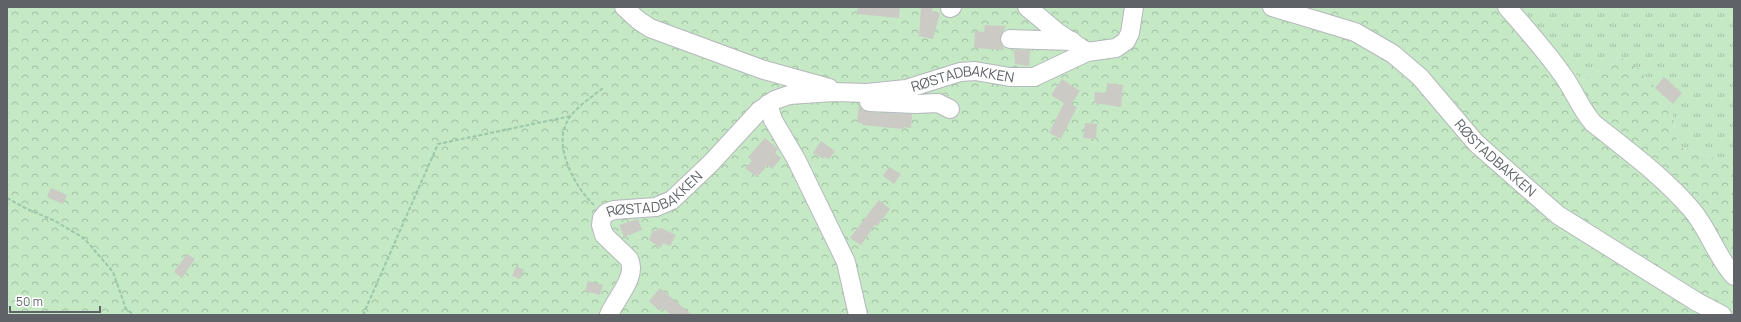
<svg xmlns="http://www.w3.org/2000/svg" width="1741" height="322" viewBox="0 0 1741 322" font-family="Manrope,sans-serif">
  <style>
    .grass { fill: url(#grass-tufts) }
    .forest { fill: url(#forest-crowns) }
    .building { fill: #cccac5 }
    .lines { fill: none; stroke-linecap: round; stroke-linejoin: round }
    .minor-casing { stroke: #b5b8bc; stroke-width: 20 }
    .path { stroke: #9cc7a9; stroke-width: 2; stroke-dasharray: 4 2; stroke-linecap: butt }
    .minor { stroke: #fff; stroke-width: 18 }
    .labels { text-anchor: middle; stroke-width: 3; stroke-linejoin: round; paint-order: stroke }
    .street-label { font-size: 14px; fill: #5f6368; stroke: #fff }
  </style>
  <defs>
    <pattern id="grass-tufts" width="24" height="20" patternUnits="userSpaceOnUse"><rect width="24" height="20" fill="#c5e8c5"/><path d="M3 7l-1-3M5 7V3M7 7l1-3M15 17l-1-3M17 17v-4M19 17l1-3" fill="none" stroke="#a3c0a4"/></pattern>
    <pattern id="forest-crowns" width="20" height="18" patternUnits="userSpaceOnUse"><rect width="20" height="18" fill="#c5e8c5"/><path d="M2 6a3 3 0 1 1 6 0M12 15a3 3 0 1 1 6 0" fill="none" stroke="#a3c0a4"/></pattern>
  </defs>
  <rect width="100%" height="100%" fill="#f1efe8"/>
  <!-- grass -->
  <path class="grass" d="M1518,7H1734V165L1678,146L1671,105L1620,57L1583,80L1557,58Z"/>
  <!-- forest -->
  <path class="forest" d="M7,7H1518L1557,58L1583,80L1620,57L1639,69L1671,105L1678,146L1734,165V315H7Z"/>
  <!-- building -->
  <path class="building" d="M858,7H900L899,18L857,14Z
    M921,7H933L932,12L940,13L933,39L919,36Z
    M985,25L1006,26L1000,38L1004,50L974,48L975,31L984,32Z
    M1014,50H1030L1029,66L1015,64Z
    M1664,77L1682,93L1673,104L1655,88Z
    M1062,79L1080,91L1071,104L1077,107L1061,139L1049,133L1064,103L1051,95Z
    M1107,83L1123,85L1121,107L1094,103L1095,92L1106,93Z
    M859,105L863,111L869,112L912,114L911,128L904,127L903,129L862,125V123H857Z
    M1085,123L1097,124L1096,139L1083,138Z
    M765,138L778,149L775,153L781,158L772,169L768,165L757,177L745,168L752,161L748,157Z
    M821,141L835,151L829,159L825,157L824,159L813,153Z
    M889,167L901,174L894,184L883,176Z
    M51,188L67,195L63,204L47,197Z
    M879,200L890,209L877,226L875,225L861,245L850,238Z
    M638,219L642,230L624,237L619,225Z
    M661,228L676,235L670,246L663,243L661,248L649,240L653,230L655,231Z
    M187,254L195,259L182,278L174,272Z
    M516,266L524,270L520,279L512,276Z
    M588,281L603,285L600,295L585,291Z
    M660,288L692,315H671L663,308L660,311L649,301Z"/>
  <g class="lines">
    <!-- minor casing -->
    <g class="minor-casing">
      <g id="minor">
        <path d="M624,7L638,20L650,28L764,70L829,88"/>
        <path d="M1027,7L1057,32L1087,52"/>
        <path id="s1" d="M1272,7L1355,32L1393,54L1420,77L1476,143L1558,215L1697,302L1722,315"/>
        <path d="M1507,7C1526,29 1545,50 1562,74C1574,90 1580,108 1593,123C1627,150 1664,177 1692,210C1709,230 1716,256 1734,276"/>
        <path d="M950,8L952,7"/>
        <path d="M1010,39L1072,41"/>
        <path d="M869,102L916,104L938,103L950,109"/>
        <path d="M768,104L773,120L796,159L846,262L858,315"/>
        <path id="s2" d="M609,315C615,299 638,277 629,259L604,235L601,225L602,218L606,213L614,210L656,207L672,200L711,163L759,111L775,100L789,95L833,92L867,93L906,89L960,72L975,71L1010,77H1034L1087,52L1116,48L1126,41L1130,33L1134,7"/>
      </g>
    </g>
    <!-- path -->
    <path class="path" d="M7,198L27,209L53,220L84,238L113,272L126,309L134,315
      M594,205C576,189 554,148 566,124C572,109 591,98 603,88
      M363,315L438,144L571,116"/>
    <!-- minor -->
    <use href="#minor" class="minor"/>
  </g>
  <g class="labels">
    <!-- street labels -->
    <g class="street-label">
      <text dy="5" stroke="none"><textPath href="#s2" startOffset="523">RØSTADBAKKEN</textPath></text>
      <text dy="5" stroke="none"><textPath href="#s1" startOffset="277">RØSTADBAKKEN</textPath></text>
      <text dy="5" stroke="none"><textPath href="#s2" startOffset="174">RØSTADBAKKEN</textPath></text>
    </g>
  </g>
  <!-- border -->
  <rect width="1741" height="322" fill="none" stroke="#5f6368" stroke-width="16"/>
  <!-- scale -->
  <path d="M10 306v6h90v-6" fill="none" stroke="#5f6368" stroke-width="2"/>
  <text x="16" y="306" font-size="12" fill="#5f6368" stroke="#ffffff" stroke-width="3" paint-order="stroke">50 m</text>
</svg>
